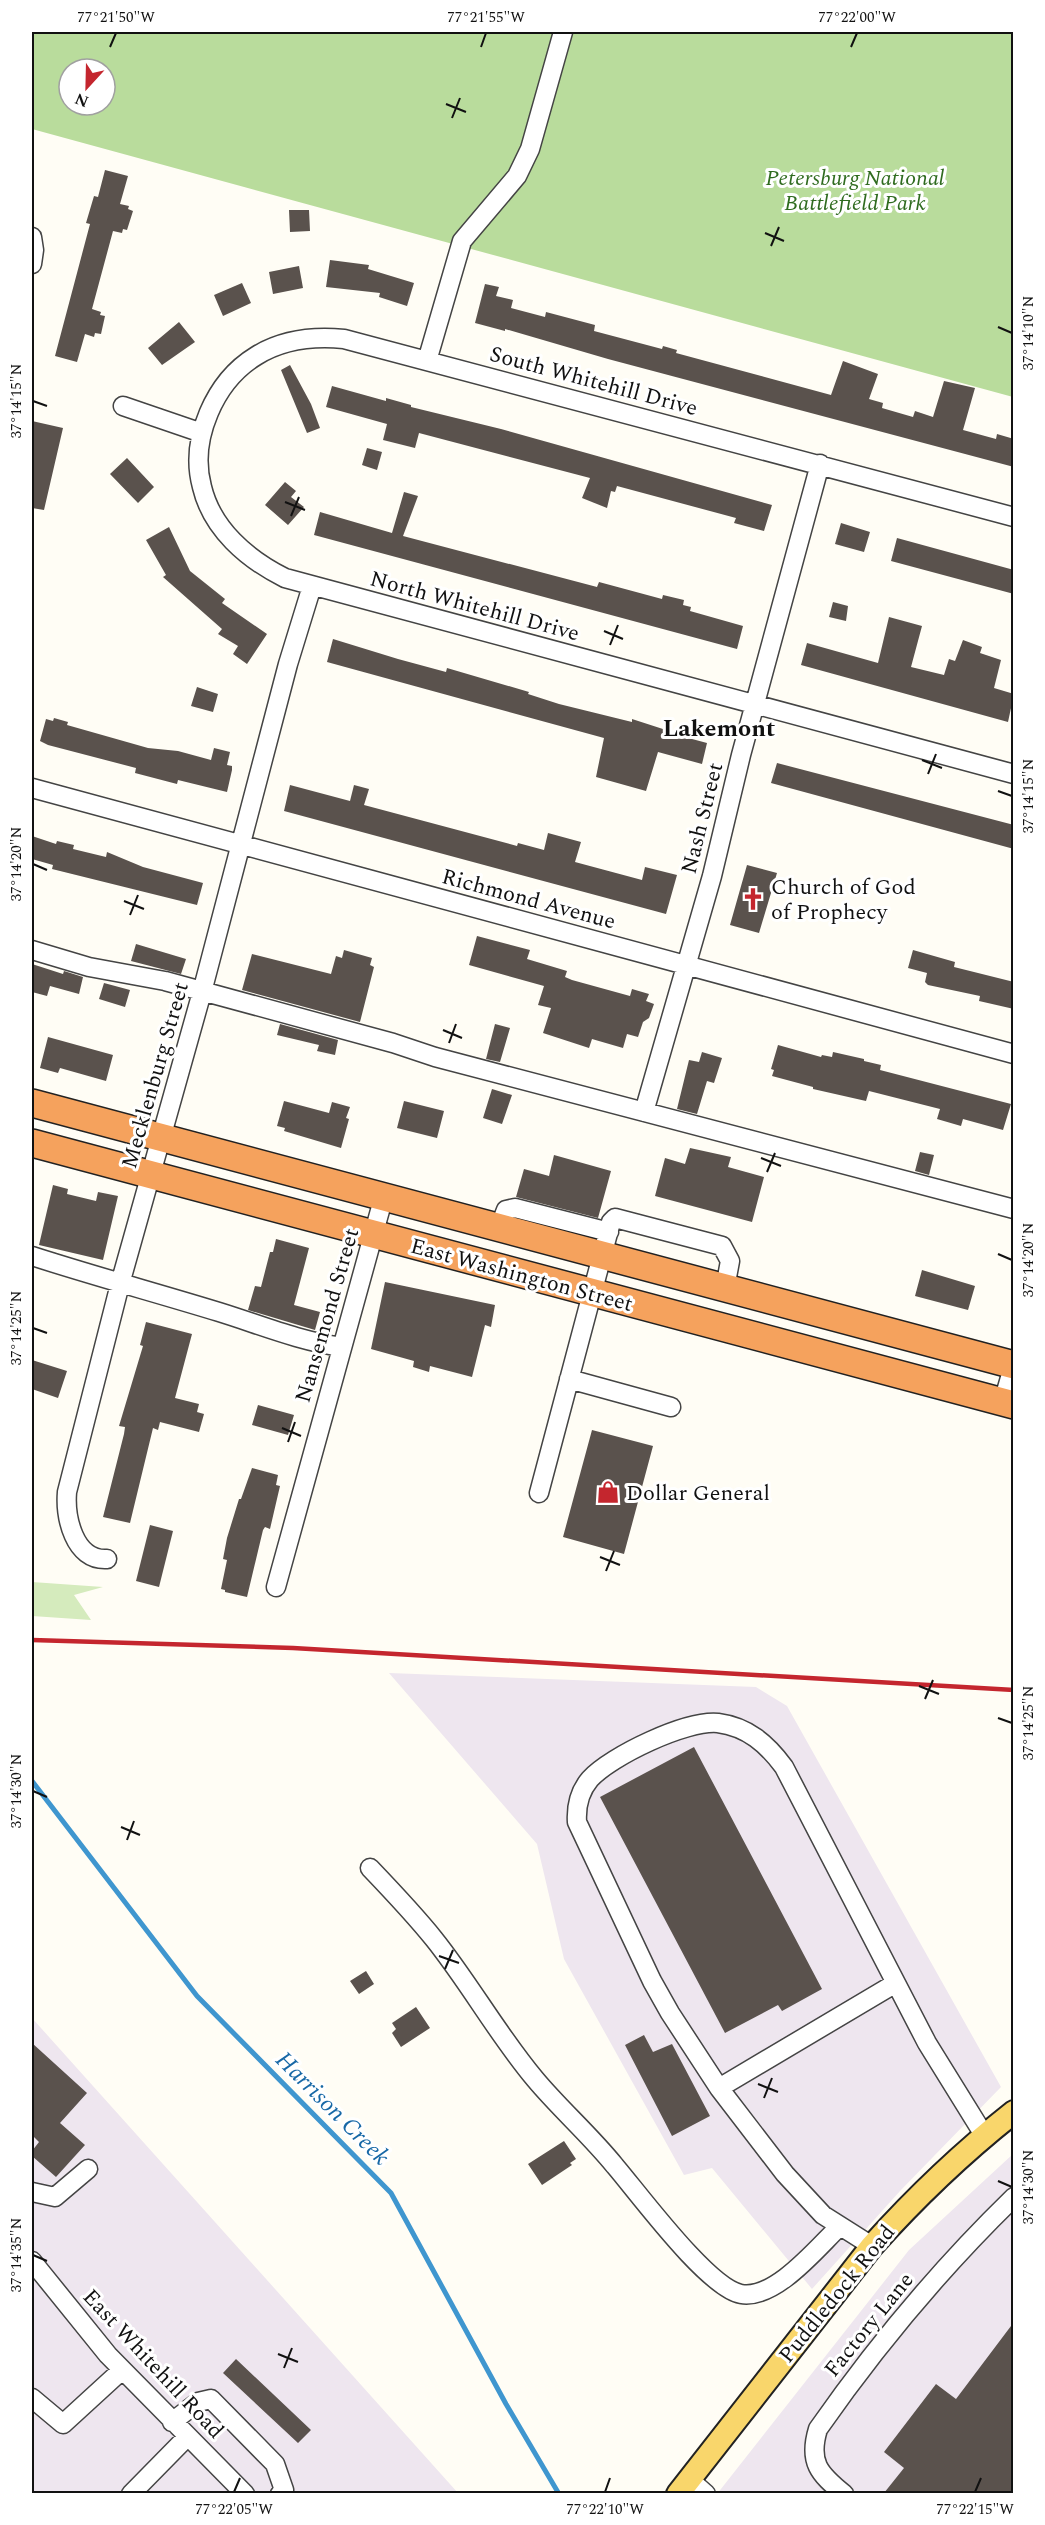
<svg xmlns="http://www.w3.org/2000/svg" width="1045" height="2525" viewBox="0 0 1045 2525" font-family="Spectral,serif">
  <style>
    .industrial { fill: #eee6ef }
    .green { fill: #d5ebbd }
    .forest { fill: #b9dc9c; fill-rule: evenodd }
    .lines { fill: none; stroke-linecap: round; stroke-linejoin: round }
    .stream { stroke: #3f96cf; stroke-width: 5 }
    .building { fill: #5a524d }
    .minor-casing { stroke: #444; stroke-width: 21 }
    .major-casing { stroke: #222; stroke-width: 26 }
    .highway-casing { stroke: #222; stroke-width: 30 }
    .minor { stroke: #fff; stroke-width: 18 }
    .major { stroke: #f9d66b; stroke-width: 22 }
    .highway { stroke: #f5a25d; stroke-width: 27 }
    .rail { stroke: #c4262e; stroke-width: 4.5 }
    .ticks { fill: none; stroke: #111; stroke-width: 2 }
    .labels { text-anchor: middle; stroke-width: 6; stroke-linejoin: round; paint-order: stroke }
    .park-label { font-size: 22px; font-style: italic; fill: #2f6b1f; stroke: #fff }
    .street-label { font-size: 22px; fill: #111; stroke: #fff }
    .poi-label { font-size: 22px; fill: #111; stroke: #fff; text-anchor: start }
    .neighbourhood-label { font-size: 24px; font-weight: bold; fill: #111; stroke: #fff }
    .water-label { font-size: 24px; font-style: italic; fill: #1768a6; stroke: #fff }
    .neatline { fill: none; stroke: #111; stroke-width: 2 }
    .ticks-label { font-size: 15px; text-anchor: middle; fill: #111 }
  </style>
  <rect width="100%" height="100%" fill="#fffdf5"/>
  <!-- industrial -->
  <path class="industrial" d="M389,1673L756,1687L787,1706L1001,2087L900,2191L812,2289L712,2168L684,2175L564,1959L537,1844Z
    M32,2018L458,2493H32Z
    M1013,2154V2493L717,2494L909,2250Z"/>
  <!-- green -->
  <path class="green" d="M32,1582L103,1587L74,1595L91,1620L32,1616Z"/>
  <!-- forest -->
  <path class="forest" d="M32,32H1013V397L32,129ZM69,69H105V105H69Z"/>
  <g class="lines">
    <!-- stream -->
    <path class="stream" d="M32,1781L197,1996L391,2193L506,2404L559,2494"/>
  </g>
  <!-- building -->
  <path class="building" d="M105,170L128,176L120,204L129,206L128,209L133,211L127,230L123,229L122,233L113,231L92,309L101,312L100,315L105,316L101,334L95,333L94,337L85,334L77,362L55,356L90,224L86,223L94,196L98,197Z
    M289,210H309L310,231L290,232Z
    M330,260L369,265L368,269L414,283L407,306L379,297L380,293L326,287Z
    M299,266L303,288L273,294L269,272Z
    M242,283L251,303L223,316L214,295Z
    M485,284L499,287L496,296L513,300L511,308L545,317L546,312L595,325L594,331L662,349L663,346L677,350L676,353L831,395L843,361L878,374L869,399L883,403L882,408L913,417L915,411L933,417L944,381L975,388L963,430L996,439L997,434L1014,439V467L608,359L505,329V331L475,323Z
    M179,322L195,342L162,365L148,348Z
    M290,365L311,404L320,428L307,433L281,370Z
    M332,386L386,401V398L411,405V407L501,429L772,505L764,531L734,523L736,518L617,486L615,492L611,491L607,508L582,498L590,478L419,433L415,448L383,440L387,424L326,407Z
    M32,421L63,428L44,510L32,508Z
    M367,448L382,452L377,470L362,465Z
    M127,458L154,487L138,503L110,474Z
    M285,482L296,491L291,497L304,507L288,525L265,505Z
    M404,492L418,496L403,536L597,587L599,582L662,599L663,595L684,600L683,605L691,607L690,611L743,626L737,649L314,535L320,512L392,533Z
    M841,523L870,532L864,552L835,544Z
    M169,527L190,571L225,599L222,603L267,634L247,664L233,654L238,646L218,634L222,629L163,577L166,575L146,540Z
    M897,538L1014,570V594L891,561Z
    M833,602L848,606L846,621L829,617Z
    M889,617L922,626L911,667L944,675L949,659L955,661L963,640L982,647L980,653L1001,660L994,688L1014,694L1008,722L801,665L807,643L878,663Z
    M333,639L398,659L446,672L447,668L529,692L528,694L559,704L632,722V719L666,730V732L707,743L702,764L658,752L646,791L596,777L604,738L327,662Z
    M197,687L218,694L213,712L191,706Z
    M54,718L68,722L67,725L148,748L178,751L211,760L214,748L230,752L227,765L232,766V770L227,792L178,780L177,784L135,773L136,768L48,745L40,741L46,719L53,721Z
    M777,763L1014,825V849L771,783Z
    M290,785L350,801L354,785L369,789L364,805L517,846L518,843L544,850L548,833L581,842L575,862L642,880L645,867L677,875L666,914L284,811Z
    M32,836L56,844L57,841L74,845L73,849L106,857L107,852L143,867L203,883L197,905L52,869L53,865L32,859Z
    M747,865L777,873L759,933L730,925Z
    M477,936L530,950L527,959L567,971L565,977L572,980L630,996L632,989L649,994L646,1001L654,1004L649,1018L643,1022L638,1037L627,1034L623,1048L592,1039L589,1048L543,1033L551,1008L538,1005L544,986L469,965Z
    M136,944L186,959L181,974L131,961Z
    M344,950L372,958L370,965L374,967L360,1022L242,990L252,954L331,974L336,956L342,958Z
    M913,950L955,962L954,967L1014,982V1009L979,1001L980,996L928,985L925,982L927,973L908,968Z
    M32,964L63,974L64,971L83,977L79,994L50,986L47,996L32,992Z
    M104,983L130,990L125,1007L99,999Z
    M280,1024L338,1040L335,1055L317,1051L319,1045L277,1035Z
    M495,1024L510,1028L500,1062L486,1059Z
    M48,1037L113,1055L106,1081L60,1068L58,1073L40,1068Z
    M778,1045L821,1057L822,1055L832,1057L833,1052L864,1059V1061L881,1065L880,1070L1011,1104L1003,1130L963,1119L961,1126L937,1119L940,1109L869,1091L866,1101L813,1089V1087L772,1076L774,1070L771,1069Z
    M702,1052L722,1058L714,1083L707,1081L697,1114L677,1109L689,1060L699,1062Z
    M492,1089L512,1095L502,1124L483,1118Z
    M284,1101L329,1113L332,1102L350,1107L346,1118L349,1119L341,1148L284,1131L285,1128L277,1126Z
    M404,1101L444,1111L437,1138L397,1128Z
    M690,1148L731,1157L728,1167L764,1177L752,1222L655,1196L665,1158L685,1164Z
    M920,1152L934,1155L929,1175L915,1171Z
    M554,1155L611,1171L598,1218L516,1197L524,1169L549,1176Z
    M53,1185L68,1189L67,1194L96,1201L98,1192L118,1196L103,1260L39,1245Z
    M276,1239L309,1248L294,1305L320,1312L315,1330L248,1310L255,1286L261,1287L270,1252H273Z
    M922,1270L975,1286L968,1310L915,1296Z
    M385,1282L495,1305L491,1327L485,1325L472,1377L430,1366L429,1372L413,1367L414,1361L371,1349Z
    M146,1322L192,1334L175,1398L199,1404L197,1412L204,1414L199,1432L160,1422L158,1430L153,1428L130,1523L103,1517L124,1434L125,1427L119,1426L143,1346L140,1345Z
    M32,1360L67,1371L58,1398L32,1389Z
    M258,1405L294,1415L288,1435L252,1425Z
    M592,1430L653,1446L624,1554L563,1537Z
    M252,1468L278,1475L276,1485L280,1486L270,1529L265,1527L263,1530L247,1597L225,1592V1590L221,1589L227,1560L223,1559L227,1538L239,1499H241Z
    M150,1525L173,1531L159,1587L136,1581Z
    M694,1747L822,1989L782,2011L778,2005L725,2033L600,1797Z
    M366,1971L374,1984L359,1994L350,1981Z
    M416,2007L430,2028L401,2047L392,2033L396,2029L392,2023Z
    M644,2035L653,2052L672,2044L710,2116L672,2136L625,2045Z
    M32,2043L87,2093L60,2123L85,2145L56,2177L32,2156V2151L39,2142L32,2135Z
    M564,2141L576,2159L570,2163L572,2165L542,2185L528,2164Z
    M1014,2322V2493H884L904,2468L884,2452L936,2384L956,2399Z
    M236,2359L311,2430L298,2443L223,2373Z"/>
  <g class="lines">
    <!-- minor casing -->
    <g class="minor-casing">
      <path id="minor" d="M32,237L34,250L32,264
        M427,361L462,241L517,176L530,149L563,32
        M123,406L202,433
        M1014,517L344,339C313,336 283,339 256,356C215,381 189,439 202,487C212,529 247,559 285,578L1014,774
        M32,788L1014,1054
        M32,950L89,967L165,981L393,1043L435,1057L1014,1209
        M644,1112L712,876L741,755L820,464
        M499,1228L506,1210L515,1208L609,1232
        M32,1256C94,1276 157,1293 219,1312C261,1325 299,1341 342,1347
        M569,1379L671,1407
        M1003,1402L1014,1364
        M539,1493L611,1222L615,1218L722,1246L730,1261L725,1288
        M107,1559C74,1561 65,1517 67,1492L120,1284L202,992L288,664L312,586
        M276,1587L384,1196
        M370,1868C392,1891 414,1914 434,1939C470,1984 498,2035 535,2079C560,2109 590,2135 615,2166C639,2194 708,2288 741,2294C775,2300 817,2248 839,2227
        M719,2088L896,1983
        M32,2192L55,2197L88,2169
        M872,2246L823,2215L785,2174L719,2088L670,2013L652,1981L577,1822C576,1806 579,1792 590,1779C611,1756 686,1720 718,1723C748,1727 767,1744 784,1767L927,2043L984,2135
        M32,2261L108,2355L245,2494
        M32,2398L63,2424L122,2370
        M172,2422L198,2402L211,2399L275,2464L284,2490L280,2494
        M689,2479L706,2494
        M131,2494L187,2437
        M844,2494C819,2474 808,2462 818,2429C876,2346 941,2268 1014,2197"/>
    </g>
    <!-- major casing -->
    <g class="major-casing">
      <path id="major" d="M678,2494L872,2246C916,2197 962,2153 1014,2112"/>
    </g>
    <!-- highway casing -->
    <g class="highway-casing">
      <path id="highway" d="M32,1103L1014,1365
        M32,1143L1014,1405"/>
    </g>
    <!-- minor -->
    <use href="#minor" class="minor"/>
    <!-- major -->
    <use href="#major" class="major"/>
    <!-- highway -->
    <use href="#highway" class="highway"/>
    <!-- rail -->
    <path class="rail" d="M32,1640L293,1648L1014,1690"/>
  </g>
  <!-- ticks -->
  <path class="ticks" d="M110,47L116,33M481,47L486,33M851,47L857,33M446,104L466,112M452,118L460,98M765,233L784,241M771,246L779,227M998,327L1012,333M33,401L47,406M285,502L305,510M291,516L299,497M604,631L623,639M610,645L618,625M922,760L942,768M928,774L936,754M998,791L1012,796M33,864L47,870M124,901L144,909M130,915L138,895M443,1030L462,1038M449,1043L456,1024M761,1158L781,1166M767,1172L775,1153M998,1254L1012,1260M33,1328L47,1333M282,1428L301,1436M288,1442L295,1422M600,1557L620,1565M606,1571L614,1551M919,1686L939,1694M925,1699L933,1680M998,1718L1012,1723M33,1791L47,1797M121,1827L140,1835M127,1840L134,1821M439,1956L459,1963M445,1969L453,1950M758,2084L778,2092M764,2098L772,2078M998,2181L1012,2187M33,2255L47,2261M278,2354L298,2362M284,2368L292,2348M234,2492L240,2478M605,2492L610,2478M975,2492L981,2478"/>
  <!-- icons -->
  <defs>
    <g id="church-bare" transform="scale(1.8)"><path d="M-1.2-6h2.4v3.5h3.3v2.4h-3.3V6h-2.4V-.1h-3.3v-2.4h3.3Z" fill="#c4262e" stroke="#fff" stroke-width="2.5" paint-order="stroke"/></g>
    <g id="shop-bare" transform="scale(1.8)"><path d="M-5-2.5h2.3a2.7 3.5 0 0 1 5.4 0H5L5.5 6h-11ZM-1.5-2.5h3a1.5 2.3 0 0 0-3 0Z" fill="#c4262e" stroke="#fff" stroke-width="2.5" paint-order="stroke"/></g>
  </defs>
  <g fill-rule="evenodd">
    <use href="#church-bare" x="753" y="899"/>
    <use href="#shop-bare" x="608" y="1492"/>
  </g>
  <g class="labels">
    <!-- park labels -->
    <g class="park-label">
      <text x="855" y="185">Petersburg National<tspan x="855" dy="25">Battlefield Park</tspan></text>
    </g>
    <!-- street labels -->
    <g class="street-label">
      <text transform="translate(594 380) rotate(15)" y="8">South Whitehill Drive</text>
      <text transform="translate(475 605) rotate(15)" y="8">North Whitehill Drive</text>
      <text transform="translate(701 818) rotate(-76)" y="8">Nash Street</text>
      <text transform="translate(529 898) rotate(15)" y="8">Richmond Avenue</text>
      <text transform="translate(154 1075) rotate(-74)" y="8">Mecklenburg Street</text>
      <text transform="translate(522 1274) rotate(15)" y="8">East Washington Street</text>
      <text transform="translate(326 1315) rotate(-74)" y="8">Nansemond Street</text>
      <text transform="translate(836 2293) rotate(-51)" y="8">Puddledock Road</text>
      <text transform="translate(868 2324) rotate(-51)" y="8">Factory Lane</text>
      <text transform="translate(154 2363) rotate(47)" y="8">East Whitehill Road</text>
    </g>
    <!-- poi labels -->
    <g class="poi-label">
      <text x="771" y="894">Church of God<tspan x="771" dy="25">of Prophecy</tspan></text>
      <text x="626" y="1500">Dollar General</text>
    </g>
    <!-- neighbourhood labels -->
    <g class="neighbourhood-label">
      <text x="719" y="736">Lakemont</text>
    </g>
    <!-- water labels -->
    <g class="water-label">
      <text transform="translate(333 2108) rotate(45)" y="8">Harrison Creek</text>
    </g>
  </g>
  <!-- border -->
  <rect width="1045" height="2525" fill="none" stroke="#ffffff" stroke-width="66"/>
  <!-- north arrow -->
  <g transform="translate(87 87) rotate(202)"><circle r="28" fill="#ffffff" stroke="#a0a0a0" stroke-width="1.5"/>
  <path d="M0-4.5L10 22L0 15L-10 22Z" fill="#c4262e"/>
  <text y="-9" font-size="16" font-weight="bold" text-anchor="middle" fill="#111111">N</text>
  </g>
  <rect x="33" y="33" width="979" height="2459" class="neatline"/>
  <g class="ticks-label">
    <text x="116" y="22">77°21'50"W</text>
    <text x="486" y="22">77°21'55"W</text>
    <text x="857" y="22">77°22'00"W</text>
    <text transform="translate(1028 333) rotate(-90)" y="5">37°14'10"N</text>
    <text transform="translate(16 401) rotate(-90)" y="5">37°14'15"N</text>
    <text transform="translate(1028 796) rotate(-90)" y="5">37°14'15"N</text>
    <text transform="translate(16 864) rotate(-90)" y="5">37°14'20"N</text>
    <text transform="translate(1028 1260) rotate(-90)" y="5">37°14'20"N</text>
    <text transform="translate(16 1328) rotate(-90)" y="5">37°14'25"N</text>
    <text transform="translate(1028 1723) rotate(-90)" y="5">37°14'25"N</text>
    <text transform="translate(16 1791) rotate(-90)" y="5">37°14'30"N</text>
    <text transform="translate(1028 2187) rotate(-90)" y="5">37°14'30"N</text>
    <text transform="translate(16 2255) rotate(-90)" y="5">37°14'35"N</text>
    <text x="234" y="2514">77°22'05"W</text>
    <text x="605" y="2514">77°22'10"W</text>
    <text x="975" y="2514">77°22'15"W</text>
  </g>
</svg>
